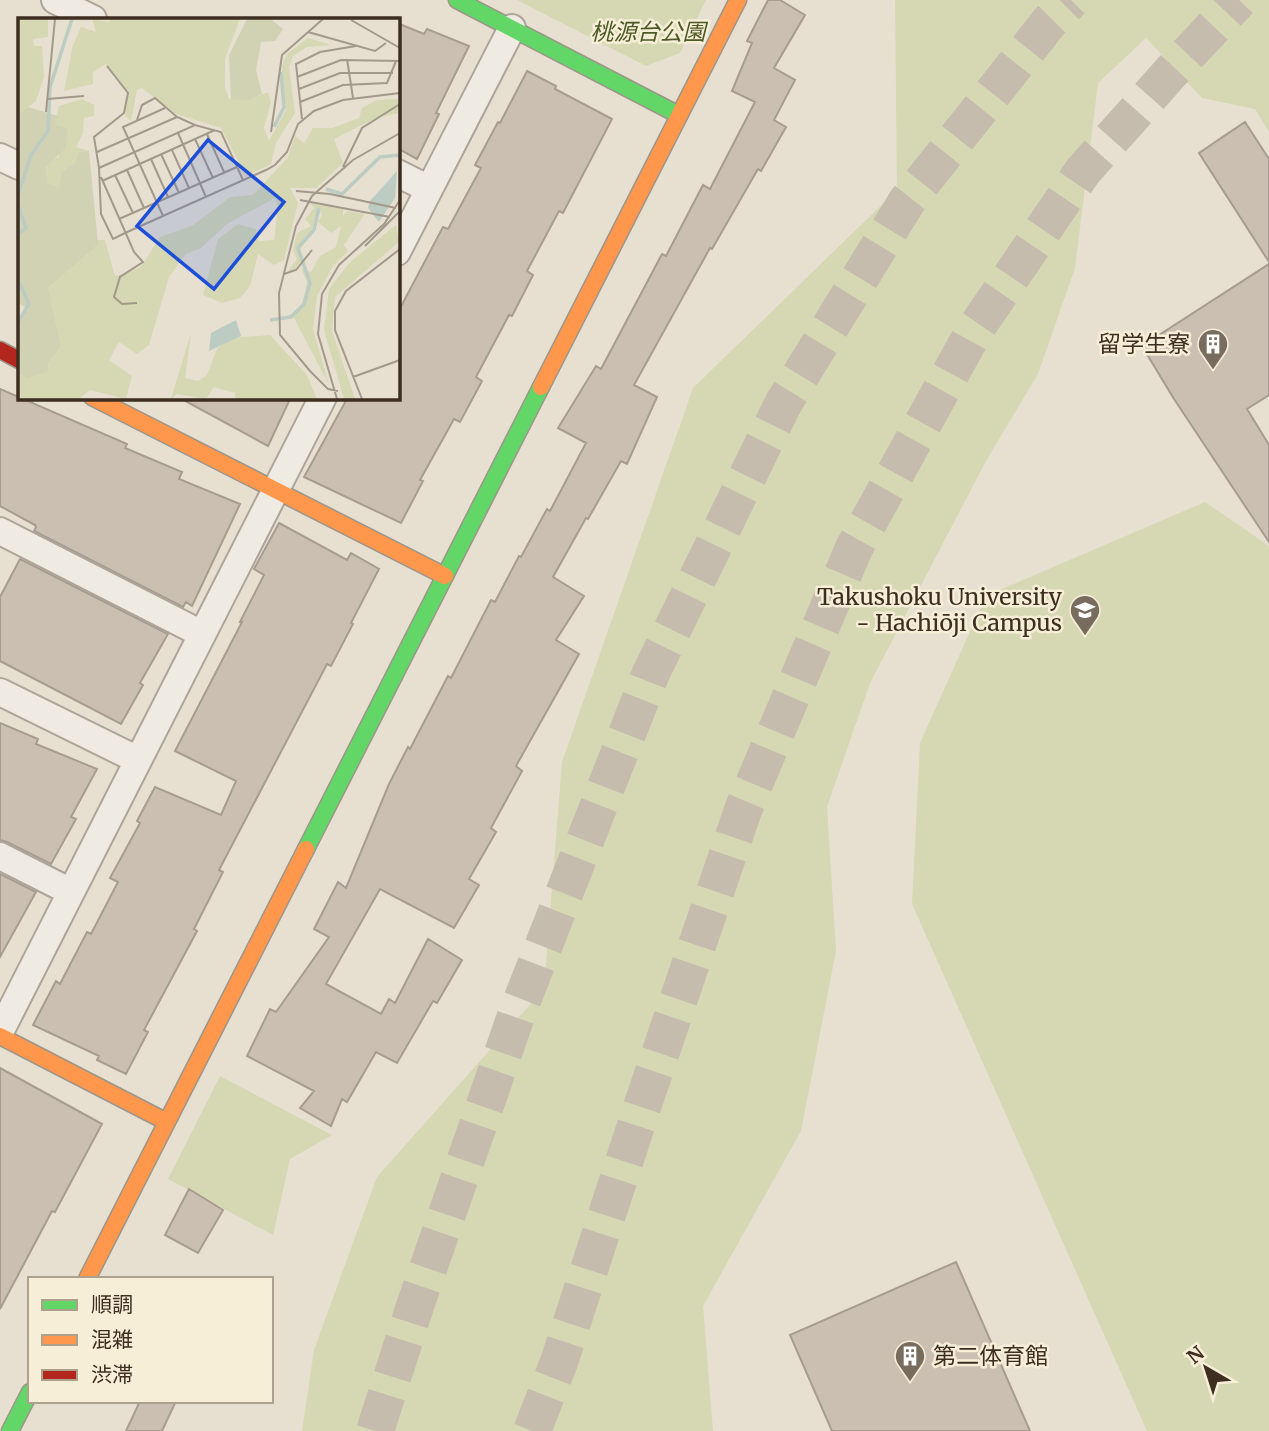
<svg xmlns="http://www.w3.org/2000/svg" width="1269" height="1431" viewBox="0 0 1269 1431" font-family="Merriweather,'Noto Sans JP',serif">
  <style>
    .green { fill: #d6d7b3 }
    .building { fill: #cbbfb2; stroke: #a89c90; stroke-width: 2 }
    .lines { fill: none; stroke-linecap: round; stroke-linejoin: round }
    .highway-tunnel { stroke: #c5bcae; stroke-width: 38; stroke-dasharray: 38 19; stroke-linecap: butt }
    .street-casing { stroke: #ada599; stroke-width: 30 }
    .fast-casing { stroke: #9c958a; stroke-width: 19 }
    .slow-casing { stroke: #9c958a; stroke-width: 19 }
    .jam-casing { stroke: #9c958a; stroke-width: 19 }
    .street { stroke: #efebe3; stroke-width: 26 }
    .fast { stroke: #63d668; stroke-width: 16 }
    .slow { stroke: #ff974d; stroke-width: 16 }
    .jam { stroke: #b3261e; stroke-width: 16 }
    .labels { text-anchor: middle; stroke-width: 5; stroke-linejoin: round; paint-order: stroke }
    .park-label { font-size: 23px; font-style: italic; fill: #4d5a26; stroke: #f7eed8 }
    .poi-label { font-size: 23px; fill: #3d2e20; stroke: #f7eed8; text-anchor: end }
    .inset-river { fill: none; stroke: #bcccc2; stroke-width: 3.5 }
    .inset-road { fill: none; stroke: #a3998a; stroke-width: 2 }
    .view { fill: #1d4ed8; fill-opacity: 0.15; stroke: #1d4ed8; stroke-width: 3.5 }
    .inset-edge { fill: none; stroke: #3d2e20; stroke-width: 3.5 }
  </style>
  <rect width="100%" height="100%" fill="#e7e0d1"/>
  <!-- green -->
  <path class="green" d="M517,0H706L680,53L646,66Z
    M895,0H1269V132L1255,109L1202,98L1146,38L1098,83L1075,268L1038,374L986,461L870,683L827,807L836,951L801,1131L703,1306L713,1431H302L314,1350L377,1177L544,989L562,762L693,388L897,190Z
    M1205,502L1269,546V1431H1147L912,904L920,743L986,596Z
    M220,1076L332,1135L290,1159L273,1235L168,1179Z"/>
  <!-- building -->
  <path class="building" d="M768,0H780L805,15L774,68L795,80L774,120L786,127L761,171L758,169L712,249L710,248L634,385L657,397L627,464L621,461L588,519L586,518L553,577L584,596L556,640L579,654L516,766L522,771L491,828L496,832L469,879L479,885L454,928L380,889L326,984L381,1014L389,999L395,1003L428,939L462,960L437,1003L433,1001L397,1063L376,1052L347,1102L342,1099L331,1126L300,1108L314,1091L247,1056L270,1009L276,1012L329,937L314,929L338,882L346,888L389,784L408,747L410,749L448,676L451,678L491,600L495,602L519,556L521,557L547,509L550,511L586,443L558,428L596,366L601,369L662,254L666,256L703,185L710,189L755,102L732,91L752,43L747,41Z
    M397,23L424,34L427,29L469,46L436,113L439,114L417,159L397,148Z
    M527,71L556,86L555,89L612,119L563,213L559,211L527,271L533,275L512,316L509,315L476,377L482,381L460,422L454,419L420,480L423,481L401,523L304,477L348,397H397V314L443,227L448,229L481,168L475,165L498,122L500,123Z
    M1245,122L1269,159V262L1199,153Z
    M1269,264V395L1247,409L1269,445V542L1174,399L1142,346Z
    M0,389L127,444L125,448L182,472L179,479L240,504L192,606L186,602L183,607L34,531L36,527L35,525L0,506Z
    M178,397H291L268,446Z
    M279,523L347,560L351,553L379,569L351,623L353,624L331,666L327,664L219,870L223,872L194,929L197,931L144,1030L148,1032L126,1074L97,1060L99,1056L33,1025L56,981L60,984L87,932L91,934L118,882L110,878L140,823L137,821L155,787L221,815L236,781L175,751L242,622H240L264,575L254,569Z
    M20,559L168,634L140,683L143,685L121,724L0,661V597Z
    M0,723L38,739L36,744L97,769L71,817L76,819L51,864L7,842L0,840Z
    M0,874L36,892L0,957Z
    M0,1068L102,1124L55,1212L52,1211L0,1309Z
    M189,1189L223,1210L198,1253L165,1235Z
    M956,1262L1030,1431H832L790,1335Z
    M140,1401H176L162,1431H126Z"/>
  <g class="lines">
    <!-- highway-tunnel -->
    <path class="highway-tunnel" d="M375,1431L415,1306L517,1013L651,673L783,404L907,201L1050,21L1071,0
      M532,1431L559,1362L641,1110L743,810L854,548L974,331L1083,171L1171,72L1239,0"/>
    <!-- street casing -->
    <g class="street-casing">
      <path id="street" d="M55,0L93,19
        M0,157L19,166
        M397,173L429,189
        M397,252L512,28
        M0,531L202,634
        M0,692L138,760
        M0,856L71,892
        M0,1032L323,397"/>
    </g>
    <!-- fast casing -->
    <g class="fast-casing">
      <path id="fast" d="M457,0L679,115
        M306,849L541,387
        M10,1431L30,1392"/>
    </g>
    <!-- slow casing -->
    <g class="slow-casing">
      <path id="slow" d="M541,387L738,0
        M92,397L445,576
        M0,1036L167,1122
        M87,1279L306,849"/>
    </g>
    <!-- jam casing -->
    <g class="jam-casing">
      <path id="jam" d="M0,350L19,360"/>
    </g>
    <!-- street -->
    <use href="#street" class="street"/>
    <!-- fast -->
    <use href="#fast" class="fast"/>
    <!-- slow -->
    <use href="#slow" class="slow"/>
    <!-- jam -->
    <use href="#jam" class="jam"/>
  </g>
  <!-- icons -->
  <defs>
    <g id="building-pin" transform="scale(1.575)"><path d="M0 17L-7.5 6A9.5 9.5 0 1 1 7.5 6Z" fill="#786c5e" stroke="#f7eed8"/><path d="M-4-6H4V6H1V3H-1V6H-4ZM-2.5-4.3h1.7v1.8h-1.7ZM.8-4.3h1.7v1.8H.8ZM-2.5-1h1.7V.8h-1.7ZM.8-1h1.7V.8H.8Z" fill="#fff"/></g>
    <g id="university-pin" transform="scale(1.575)"><path d="M0 17L-7.5 6A9.5 9.5 0 1 1 7.5 6Z" fill="#786c5e" stroke="#f7eed8"/><path d="M0-5L7-2L0 1L-7-2ZM-4 1L0 2.5L4 1V4Q0 6-4 4Z" fill="#fff"/></g>
  </defs>
  <g fill-rule="evenodd">
    <use href="#building-pin" x="1213" y="344"/>
    <use href="#university-pin" x="1085" y="610"/>
    <use href="#building-pin" x="910" y="1356"/>
  </g>
  <g class="labels">
    <!-- park labels -->
    <g class="park-label">
      <text x="648" y="40">桃源台公園</text>
    </g>
    <!-- poi labels -->
    <g class="poi-label">
      <text x="1190" y="352">留学生寮</text>
      <text x="1062" y="605">Takushoku University<tspan x="1062" dy="26">- Hachiōji Campus</tspan></text>
      <text x="933" y="1364" text-anchor="start">第二体育館</text>
    </g>
  </g>
  <!-- overview -->
  <g transform="translate(18 18)">
    <rect width="382" height="382" fill="#e7e0d1"/>
    <path d="M0,1H30V19L15,21L16,28H24L26,59L18,83L0,97ZM74,1L91,4L93,1H222L207,41V70L211,81L236,80L250,74L253,84L246,110L251,123L268,92L264,48L269,36L290,20L314,27L289,29L275,38L271,49L277,95L258,125L253,146L228,158L203,110L158,96L124,70L119,72L113,103L107,98L110,75L88,46L75,54V66L46,73L55,27L63,9L78,14ZM64,81L76,87V98L66,100L65,115L58,129L71,133L61,134L57,145L44,154L42,171L30,165L26,149L32,141L41,139L37,107L41,88ZM381,81V95L358,100L316,121L325,145L298,170H272L280,185L266,242L256,247L240,236L232,268L222,280L204,285L185,277L200,221L220,206L238,211L241,223L256,222L260,190L257,180L209,206L183,230L168,236L151,259L131,327L119,336L101,324L91,342L114,358L108,381L72,372L61,381H0V355L10,359L31,353L30,345L43,328L30,270L80,222H87L97,258L110,255L123,249L142,219L174,208L212,179L235,177L270,139L277,118L286,125L295,110H314L341,100L344,90L359,82ZM292,185L325,191V198L329,193L347,196L326,227L330,233L315,248L299,278L295,311L311,367L275,298L284,288L289,264L283,250L293,254L302,238L318,229L323,208L313,215L300,204L304,197L302,193L293,213L279,229L284,242L275,253H270L279,241L275,232L279,215L293,208L287,201L296,190ZM378,207L381,224L317,279L314,313L337,381H326L306,312L311,271L332,244ZM173,315L167,360L180,363L189,357L199,331L212,320L252,317L289,357L299,381H217V375L196,369L188,381L159,376L153,381Z" fill="#d6d7b3"/>
    <path d="M229,1H253L265,11L257,23L243,24L238,52L244,76L231,82L213,81L211,37ZM10,89L40,98L37,107L50,111L47,131L27,149L30,165L41,170L44,154L57,145L61,134L71,133L80,226L30,270L43,328L30,345L31,353L10,360L0,355V304L10,291L0,285V97Z" fill="#d1d1b3"/>
    <path d="M379,153L377,180L361,204L350,190L352,183ZM218,302L223,318L191,333L193,315Z" fill="#bcccc2"/>
    <path class="inset-river" d="M256,109L266,89L263,54M308,171L324,176L362,139L382,137M0,177L13,137L30,113L32,69L54,1M0,187L8,210L0,216M0,262L11,286L0,304M252,302L273,299L286,286L292,265L280,230L296,212L301,190"/>
    <path class="inset-road" d="M333,2L382,30M290,14L357,33L368,25M329,41L335,80M279,59L323,42L382,43M281,71L322,55H375M29,81L66,78M282,84L325,67L369,65L378,43M28,94L37,1M284,101L278,46L302,34L338,28M119,102L124,87L137,80L159,99L177,107M253,114L264,37L305,1M160,115L188,179M189,116L206,154M177,121L195,160M154,132L171,170M79,134L159,99M143,136L161,175M133,141L150,179M325,149L344,110L382,86M81,150L76,119L106,95L110,75L89,48M109,152L126,190M97,157L115,195M83,159L116,234L125,244L102,259L96,279L104,286L119,285M225,162L203,114L177,107L81,150L83,196L95,221L107,215L248,152L257,147L269,134L280,106L296,93L325,82L382,75M84,163L197,112M278,173L312,176L378,190M282,182L372,199M145,198L105,109L147,90M101,201L219,149M347,228L382,193M266,256L278,252L294,232M335,359L382,342M320,373L310,371L292,353L262,317L261,275L278,208L294,178L335,142L382,115M319,381L300,316L304,276L321,247L366,206L382,182M344,381L317,312V293L328,273L382,231"/>
    <path class="view" d="M190,122L266,184L196,271L119,208Z"/>
    <rect width="382" height="382" class="inset-edge"/>
  </g>
  <!-- legend -->
  <rect x="28" y="1277" width="245" height="126" fill="#f7eed8" stroke="#ada18e" stroke-width="2"/>
  <rect x="42" y="1300" width="35" height="10" fill="#63d668" stroke="#ada18e" stroke-width="2"/>
  <text x="91" y="1312" font-size="21" fill="#3d2e20">順調</text>
  <rect x="42" y="1335" width="35" height="10" fill="#ff974d" stroke="#ada18e" stroke-width="2"/>
  <text x="91" y="1347" font-size="21" fill="#3d2e20">混雑</text>
  <rect x="42" y="1370" width="35" height="10" fill="#b3261e" stroke="#ada18e" stroke-width="2"/>
  <text x="91" y="1382" font-size="21" fill="#3d2e20">渋滞</text>
  <!-- north arrow -->
  <g transform="translate(1206 1368) rotate(321)" stroke="#f7eed8" stroke-width="5" paint-order="stroke">
  <path d="M0-5L12 26L0 18L-12 26Z" fill="#3d2e20"/>
  <text y="-10" font-size="19" font-weight="bold" text-anchor="middle" fill="#3d2e20">N</text>
  </g>
</svg>
